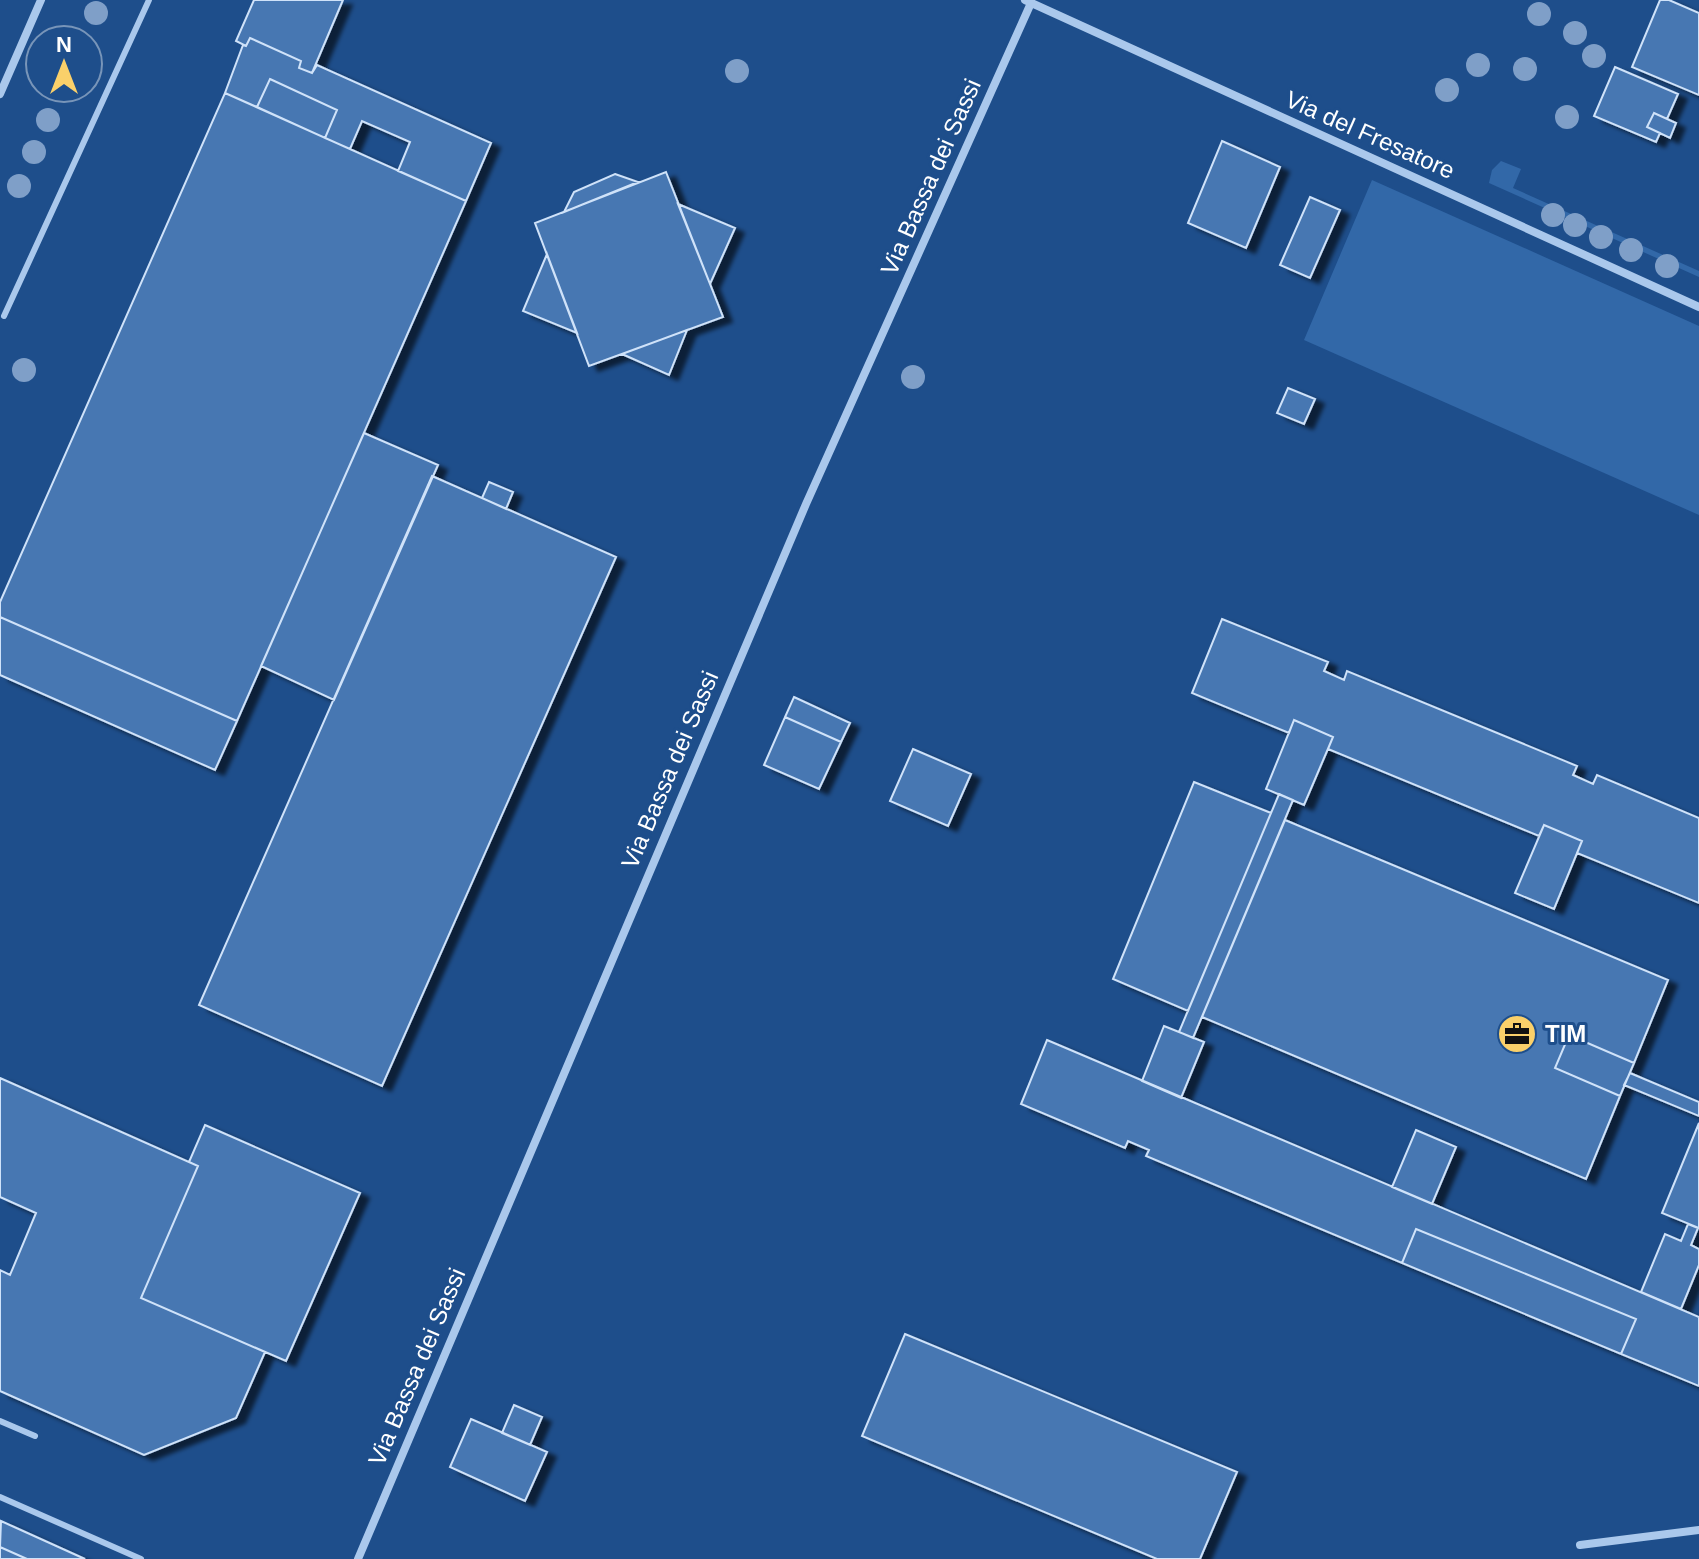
<svg xmlns="http://www.w3.org/2000/svg" width="1699" height="1559" viewBox="0 0 1699 1559" font-family="Helvetica,sans-serif">
  <style>
    .green { fill: #3268a8 }
    .building { fill: #4777b2; stroke: #cfe2f9; stroke-width: 2; filter: url(#shadow) }
    .lines { fill: none; stroke-linecap: round; stroke-linejoin: round }
    .lane { stroke: #aac8ec; stroke-width: 6 }
    .street { stroke: #aac8ec; stroke-width: 8 }
    .tree { fill: #7f9fc8 }
    .labels { text-anchor: middle; stroke-width: 6; stroke-linejoin: round; paint-order: stroke }
    .street-label { font-size: 24px; fill: #fff; stroke: #1e4e8b }
    .poi-label { font-size: 24px; font-weight: bold; fill: #fff; stroke: #1e4e8b; text-anchor: start }
  </style>
  <defs>
    <filter id="shadow"><feDropShadow dx="9" dy="5" stdDeviation="2" flood-color="#0009"/></filter>
  </defs>
  <rect width="100%" height="100%" fill="#1e4e8b"/>
  <!-- green -->
  <path class="green" d="M1501,161L1521,169L1513,188L1699,271V277L1489,183L1492,170Z
    M1372,180L1699,326V515L1304,340Z"/>
  <!-- building -->
  <path class="building" d="M254,0H343L312,73L299,68L301,61L250,38L246,46L236,41Z
    M1660,0H1669L1699,13V95L1632,67Z
    M250,38L301,61L299,68L312,73L317,65L491,143L466,201L398,171L410,142L362,121L350,149L325,138L337,110L270,79L257,107L225,93L243,45L246,46Z
    M1615,67L1678,94L1667,119L1654,113L1647,127L1660,133L1656,142L1594,116Z
    M270,79L337,110L325,138L257,107Z
    M225,93L466,201L237,721L0,617V602Z
    M1654,113L1676,123L1670,138L1647,127Z
    M1222,141L1280,167L1246,248L1188,223Z
    M666,172L723,317L589,366L535,223Z
    M615,174L638,182L564,212L574,192Z
    M1310,197L1340,210L1310,278L1280,265Z
    M678,204L735,228L710,284Z
    M547,254L577,333L523,311Z
    M687,330L669,375L622,354Z
    M1288,388L1315,399L1304,424L1277,413Z
    M364,433L438,465L334,700L261,666Z
    M432,476L616,557L382,1086L199,1005Z
    M489,482L513,492L506,509L482,498Z
    M0,617L237,721L215,770L0,675Z
    M1222,619L1328,662L1324,671L1344,680L1347,671L1577,766L1573,775L1593,784L1597,775L1699,818V903L1577,853L1582,841L1544,825L1539,836L1328,749L1333,737L1294,720L1289,733L1192,693Z
    M794,697L850,723L841,742L785,717Z
    M785,717L841,742L819,789L764,765Z
    M1294,720L1333,737L1304,805L1266,789Z
    M913,749L971,774L948,826L890,801Z
    M1194,782L1271,813L1188,1011L1113,979Z
    M1279,794L1293,800L1193,1038L1179,1032Z
    M1285,820L1668,980L1634,1063L1569,1035L1555,1068L1620,1096L1586,1179L1202,1017Z
    M1544,825L1582,841L1554,909L1515,893Z
    M1164,1026L1204,1042L1181,1098L1142,1081Z
    M1569,1035L1634,1063L1620,1096L1555,1068Z
    M1047,1040L1699,1317V1386L1621,1354L1636,1319L1416,1229L1402,1263L1146,1156L1149,1150L1128,1141L1125,1148L1021,1104Z
    M1630,1073L1699,1102V1116L1624,1085Z
    M0,1078L198,1166L141,1298L265,1352L236,1418L144,1455L0,1391V1270L10,1275L36,1213L0,1197Z
    M1699,1123V1228L1662,1213Z
    M205,1125L360,1193L286,1361L141,1298L198,1166L189,1162Z
    M1416,1130L1456,1147L1432,1204L1392,1187Z
    M1688,1224L1698,1228L1691,1245L1699,1249V1265L1681,1309L1641,1292L1665,1234L1681,1241Z
    M1416,1229L1636,1319L1621,1354L1402,1263Z
    M905,1334L1237,1472L1200,1559H1157L862,1436Z
    M514,1405L542,1417L530,1445L502,1433Z
    M471,1419L547,1452L525,1501L450,1467Z
    M1,1521L85,1559H27L0,1547Z
    M0,1547L27,1559H0Z"/>
  <g class="lines">
    <!-- lane -->
    <path class="lane" d="M4,316L149,0
      M0,1421L35,1436
      M0,1497L141,1559"/>
    <!-- street -->
    <path class="street" d="M1025,0L1699,307
      M0,94L41,0
      M1580,1545L1699,1530
      M358,1559L806,504L1031,3"/>
  </g>
  <!-- trees -->
  <g class="tree">
    <circle cx="96" cy="13" r="12"/>
    <circle cx="1539" cy="14" r="12"/>
    <circle cx="1575" cy="33" r="12"/>
    <circle cx="1594" cy="56" r="12"/>
    <circle cx="1478" cy="65" r="12"/>
    <circle cx="1525" cy="69" r="12"/>
    <circle cx="737" cy="71" r="12"/>
    <circle cx="1447" cy="90" r="12"/>
    <circle cx="1567" cy="117" r="12"/>
    <circle cx="48" cy="120" r="12"/>
    <circle cx="34" cy="152" r="12"/>
    <circle cx="19" cy="186" r="12"/>
    <circle cx="1553" cy="215" r="12"/>
    <circle cx="1575" cy="225" r="12"/>
    <circle cx="1601" cy="237" r="12"/>
    <circle cx="1631" cy="250" r="12"/>
    <circle cx="1667" cy="266" r="12"/>
    <circle cx="24" cy="370" r="12"/>
    <circle cx="913" cy="377" r="12"/>
  </g>
  <!-- icons -->
  <defs>
    <g id="office-disc" transform="scale(2)"><circle r="9.5" fill="#fad06a" stroke="#1e4e8b"/><path d="M-6-3h4V-5.5h4V-3h4V5H-6ZM-1-4.5V-3h2v-1.5ZM-6 0V1H6V0Z" fill="#111"/></g>
  </defs>
  <g fill-rule="evenodd">
    <use href="#office-disc" x="1517" y="1034"/>
  </g>
  <g class="labels">
    <!-- street labels -->
    <g class="street-label">
      <text transform="translate(1370 135) rotate(24)" y="8">Via del Fresatore</text>
      <text transform="translate(931 177) rotate(-66)" y="8">Via Bassa dei Sassi</text>
      <text transform="translate(670 770) rotate(-67)" y="8">Via Bassa dei Sassi</text>
      <text transform="translate(417 1367) rotate(-67)" y="8">Via Bassa dei Sassi</text>
    </g>
    <!-- poi labels -->
    <g class="poi-label">
      <text x="1545" y="1042">TIM</text>
    </g>
  </g>
  <!-- north arrow -->
  <g transform="translate(64 64)"><circle r="38" fill="#1e4e8b" stroke="#7895b9" stroke-width="2"/>
  <path d="M0-6L14 30L0 20L-14 30Z" fill="#fad06a"/>
  <text y="-12" font-size="22" font-weight="bold" text-anchor="middle" fill="#ffffff">N</text>
  </g>
</svg>
